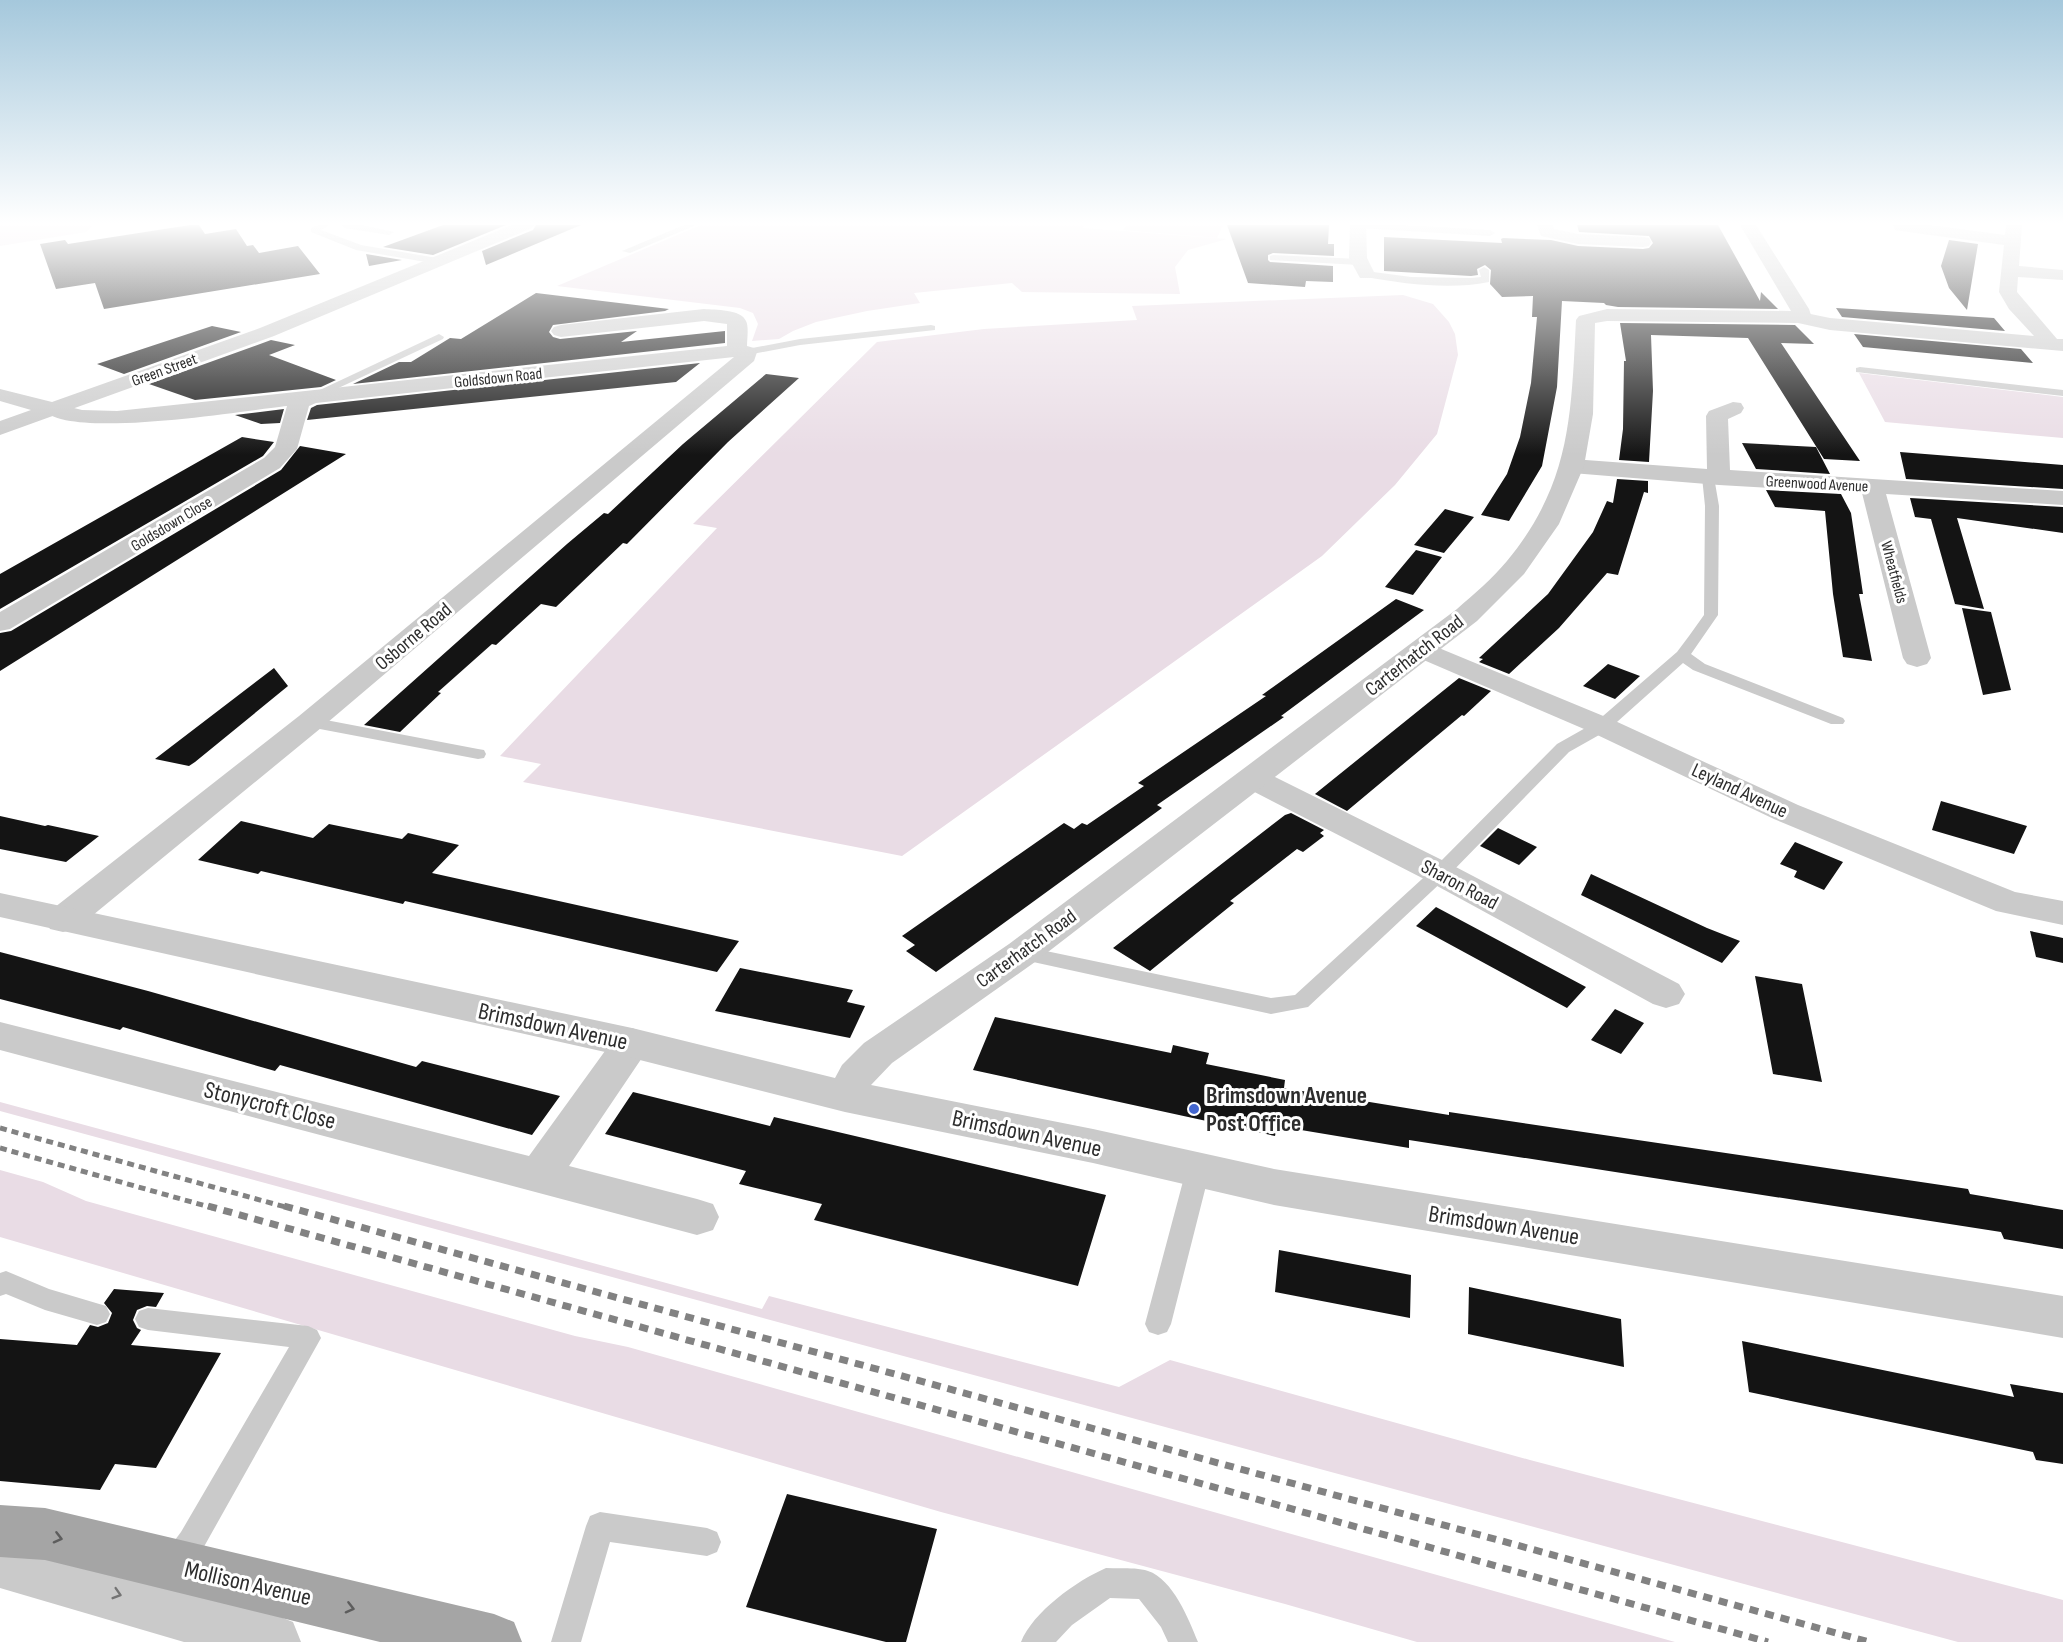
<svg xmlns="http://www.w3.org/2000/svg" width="2063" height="1642" viewBox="0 0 2063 1642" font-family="'Sofia Sans Condensed',sans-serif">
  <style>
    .green { fill: #e9dce5 }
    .building { fill: #141414 }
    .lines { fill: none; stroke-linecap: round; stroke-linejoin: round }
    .service { fill: #cacaca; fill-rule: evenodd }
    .minor { fill: #cacaca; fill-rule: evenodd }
    .tertiary { fill: #cacaca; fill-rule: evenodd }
    .primary { fill: #a5a5a5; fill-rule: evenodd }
    .rail-far1 { stroke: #828282; stroke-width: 5; stroke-dasharray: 7 5; stroke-linecap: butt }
    .rail { stroke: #828282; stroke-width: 7; stroke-dasharray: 9 7; stroke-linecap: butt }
    .oneway { stroke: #5d5d5d }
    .oneway2 { stroke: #747474 }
    .poi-dot { fill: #4366cf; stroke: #fff; stroke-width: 2 }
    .labels { text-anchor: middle; stroke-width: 6; stroke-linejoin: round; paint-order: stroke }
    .far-street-label { font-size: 16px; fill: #2d2d2d; stroke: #fff }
    .street-label { font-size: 20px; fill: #2d2d2d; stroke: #fff }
    .near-street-label { font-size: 24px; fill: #2d2d2d; stroke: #fff }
    .near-poi-label { font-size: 24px; font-weight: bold; fill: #2d2d2d; stroke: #fff; text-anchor: start }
  </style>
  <rect width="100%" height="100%" fill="#fff"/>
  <!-- green -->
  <path class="green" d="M0,225H94L86,232L0,246Z
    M701,225H1085L1083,228L1227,239L1188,250L1175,267L1180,294L1022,292L1012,283L914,293L920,303L867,311L816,322L793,331L779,339L752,341L758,324L753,313L740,308L557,286Z
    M1126,225H1223L1217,238L1123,230Z
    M1403,295L1433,304L1449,322L1455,334L1458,355L1437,434L1395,485L1322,556L902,856L523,782L541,764L500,756L717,528L693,524L877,342L984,329L1137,320L1132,306Z
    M1859,373L2063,397V438L1885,422Z
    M0,1102L762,1309L769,1296L1119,1387L1170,1360L1530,1460L2063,1600V1642H1958L0,1111Z
    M0,1170L43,1182L86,1201L575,1336L628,1347L1675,1642H1417L1285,1604L941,1512L0,1237Z"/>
  <!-- building -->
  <path class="building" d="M190,225H199L205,234L236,229L247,246L253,245L259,253L298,246L320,274L104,309L95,283L56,289L40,244L65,240L68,244Z
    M443,225H506L433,255L383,247Z
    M536,225H581L486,265L482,251L533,230Z
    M1227,225H1329L1328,244H1334V256L1273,253L1268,255V260L1270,262L1333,266V282L1306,281L1305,287L1248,283Z
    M1577,225H1718L1760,301L1761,292L1778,309L1618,307L1606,305L1604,303L1562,301L1557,387L1542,466L1509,521L1481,515L1507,474L1520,437L1531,383L1537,317H1532L1533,296L1502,297L1490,284L1491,270L1485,265L1477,269L1478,275L1471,276L1384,271V237L1502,243L1501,239L1503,238L1551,240L1578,246L1643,249L1649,248L1653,243L1649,236L1579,232Z
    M1949,240L1978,244L1967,310L1949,288L1941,266Z
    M366,254L402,260L369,266Z
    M536,293L669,309L665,311L553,325L549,332L553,337L560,339L637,331L621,342L725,331V343L353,384L399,362H411L450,338L461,339Z
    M1836,308L1994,318L2005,331L1842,317Z
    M1620,323L1795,325L1814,344L1781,343L1860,461L1824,459L1748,338L1651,335L1653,391L1649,462L1619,460L1623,429L1624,361H1626Z
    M212,326L241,332L124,374L97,364Z
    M1854,334L2021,349L2033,363L1863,347Z
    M271,340L295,345L269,355L336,380L321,387L195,400L149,384Z
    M700,363L676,382L307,420L311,408L317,405Z
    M766,374L799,378L728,442L627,544L623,543L556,607L541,604L496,645L492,644L438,692L441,693L400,732L364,725L567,544L604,513L608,514L683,444Z
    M284,409L280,423L261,424L235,415Z
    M242,437L274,442L263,456L0,609V574Z
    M1742,443L1816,447L1830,474L1756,469Z
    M300,446L346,454L0,671V633L11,631L281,470Z
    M1900,452L2063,465V489L1906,479Z
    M1617,479L1648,481V493L1644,492L1618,575L1607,573L1559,628L1509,674L1479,662L1483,659L1479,658L1548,594L1593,532L1607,501L1613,503Z
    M1766,490L1841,494L1851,513L1863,594H1859L1872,661L1843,657L1833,594L1825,511L1775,507Z
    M1910,498L2063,507V533L1957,518L1984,609L1955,604L1931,519L1915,517Z
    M1445,509L1474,517L1444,553L1414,545Z
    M1416,550L1442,557L1413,595L1385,587Z
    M1396,599L1424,610L1281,716L1284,717L1157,805L1162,808L986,936L936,972L906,951L915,945L902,936L1064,823L1074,829L1082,823L1087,825L1144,786L1138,783L1266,696L1262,695Z
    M1962,608L1991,612L2011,690L1983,695Z
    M1608,664L1640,676L1615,699L1583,686Z
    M274,668L288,686L195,762L189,766L155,759Z
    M1459,678L1491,691L1464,716L1462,715L1347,811L1315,794Z
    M1941,801L2027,826L2014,854L1932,830Z
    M1291,813L1324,830L1320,833L1324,836L1303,852L1297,849L1230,901L1234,903L1150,971L1113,948L1285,815Z
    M0,816L45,826L48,825L99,836L66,862L0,849Z
    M241,821L313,838L329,824L402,839L408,833L459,845L432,873L739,941L717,972L405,901L403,904L261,871L258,874L198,860Z
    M1498,828L1537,847L1519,865L1480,846Z
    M1795,842L1843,862L1824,890L1794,877L1797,871L1780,864Z
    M1591,874L1707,928L1740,941L1722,963L1581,895Z
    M1436,907L1586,987L1567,1008L1416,926Z
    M2030,931L2063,938V963L2036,957Z
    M0,952L148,991L416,1067L422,1061L560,1096L532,1135L280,1065L275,1071L123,1027L120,1030L0,999Z
    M740,968L853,990L847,1002L865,1006L850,1038L715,1011Z
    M1755,976L1802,984L1822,1082L1773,1074Z
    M1615,1009L1644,1023L1621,1054L1591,1040Z
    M995,1017L1171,1053L1173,1045L1209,1053L1206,1064L1285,1080L1284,1088L1449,1115V1112L1968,1189L1970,1194L2063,1210V1249L2004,1239L2001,1232L1409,1140V1148L1277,1126L1275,1136L973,1070Z
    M633,1092L770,1126L774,1117L1106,1195L1078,1286L814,1220L822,1204L739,1184L746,1171L605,1134Z
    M1279,1250L1411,1275L1410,1318L1275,1292Z
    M1469,1287L1621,1319L1624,1367L1468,1334Z
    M114,1289L164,1293L156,1307L147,1306L137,1310L133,1320L137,1328L141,1330L131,1345L221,1353L156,1468L115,1464L100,1490L0,1481V1339L77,1345L90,1325L98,1327L108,1323L112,1313L104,1303Z
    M1742,1341L2014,1397L2010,1384L2063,1393V1464L2036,1460L2033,1452L1749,1392Z
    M787,1494L937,1529L906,1642H886L746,1607Z"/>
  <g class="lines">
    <!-- service -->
    <path class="service" d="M318,225H330L321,230L361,245L437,258L442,261L437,264L356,250L311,232V228Z
      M341,225H362L394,232L389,235L345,228Z
      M684,225H696L630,253L622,251Z
      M1355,225H1403L1490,230L1495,233L1490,236L1359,228Z
      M1273,255L1359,259L1364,262L1359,265L1270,260V256Z
      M1484,267L1489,270V282C1450,290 1405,284 1366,277L1361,274L1366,271L1411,277L1471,278L1481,277L1479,270Z
      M931,325L935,326V330L800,345L747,355L742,352L747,349L800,339Z
      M439,334L444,337L443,339L315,399L311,400L305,397Z
      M1860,367L2063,390V396L1856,372V368Z
      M1708,473L1714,477L1719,506L1718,615L1691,654L1705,664L1843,718L1845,721L1843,724H1831L1693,670L1683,663L1608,730L1569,752L1447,877L1308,1007L1271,1014L1015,958L1012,953L1015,948L1022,946L1271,998L1295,995L1433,869L1557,744L1596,722L1677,652L1689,636L1704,615L1705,506L1702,477Z
      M310,717L478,749L484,750L486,754L484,758L478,759L304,726L302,722Z
      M1198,1161L1206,1163L1210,1170L1171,1324L1167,1332L1158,1335L1149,1332L1145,1324L1186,1170L1190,1163Z
      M6,1271L49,1289L106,1306L110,1314L106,1322L97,1325L45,1310L6,1294L0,1296V1273Z
      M148,1308L308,1326L317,1330L321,1338L201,1552L186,1572L176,1577L166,1572L161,1562L166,1552L181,1532L289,1347L148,1330L139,1327L135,1319L139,1311Z
      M600,1512L707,1528L717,1532L721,1542L717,1552L707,1556L610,1542L581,1642H551L586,1526L590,1516Z
      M1106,1568C1119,1569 1136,1567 1148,1571C1173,1579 1189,1620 1198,1642H1168L1161,1627L1139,1599L1110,1598L1072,1625L1056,1642H1021C1033,1612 1076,1581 1106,1568Z"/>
    <!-- minor -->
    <path class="minor" d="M1350,225H1366L1367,258L1375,274L1372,278H1360L1349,258Z
      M1537,225H1553L1554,229L1578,234L1643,237L1649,238L1651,242L1649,246L1643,247L1578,244L1541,236Z
      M1893,225H1930L2005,235L2006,225H2022L2019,266L2063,270V280L2018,277L2017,292L2057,339H2063V351L1830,330L1789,321L1786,317L1789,313L1796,311L1830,318L2034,336L2009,309L1999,292L2004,245L1901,231L1895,230Z
      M704,309C715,310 741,309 746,321C749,327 747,339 747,346L754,348L757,352L754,361L321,728L76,929L63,932L50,929L45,920L50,911L299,716L734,357L316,403L309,406L297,449L280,468L10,629L0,631V612L264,458L275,447L287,406C247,410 65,441 43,409L46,404L54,403L82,410L117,411L727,346V324L704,321L561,337L554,335L551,331L554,327L561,325Z
      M1733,402L1741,403L1744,408L1741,413L1728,419L1730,470L2063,491V505L1886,494L1931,658L1927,664L1917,667L1907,664L1903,658L1862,493L1719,485L1572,473L1564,471L1560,466L1564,461L1572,459L1707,469L1706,416L1709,411Z
      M1422,641L1613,720L1798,805L2015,892L2063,901V925L1996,911L1774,819L1591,732L1412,655L1408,649L1412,643Z
      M1252,768L1263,771L1452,865L1679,984L1685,994L1679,1004L1666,1008L1653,1004L1428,881L1241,785L1236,778L1241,771Z
      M0,1022L529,1156L618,1033L632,1028L646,1033L652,1043L569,1166L697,1199L713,1204L719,1217L713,1230L697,1235L0,1050Z
      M0,1534L82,1556L273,1614L293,1622L301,1642H184L0,1588Z"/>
    <!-- tertiary -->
    <path class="tertiary" d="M512,225H534L532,228L274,336L0,435V421L31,410L0,401V389L52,402L260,328Z
      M1740,225H1756L1809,309L1811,315L1809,319L1796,323L1607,321L1595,323L1593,414L1584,466L1559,524L1524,574L1477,621L1035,962L892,1063L871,1085L1093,1129L1274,1169L2063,1296V1338L1274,1205L1093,1163L845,1112L632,1058L0,917V893L632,1028L835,1078L842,1065L864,1043L1009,944L1457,609C1474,594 1492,579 1507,561C1571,483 1571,416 1576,320L1579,316L1607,309L1791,311Z"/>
    <!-- primary -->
    <path class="primary" d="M0,1505L45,1508L494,1614L514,1622L522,1642H380L45,1560L0,1557Z"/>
    <!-- rail-far1 -->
    <path class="rail-far1" d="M0,1128L289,1208
      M0,1148L213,1208"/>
    <!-- rail -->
    <path class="rail" d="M208,1206L1768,1642
      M284,1206L1869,1642"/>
  </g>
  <!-- one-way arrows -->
  <defs><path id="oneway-chevron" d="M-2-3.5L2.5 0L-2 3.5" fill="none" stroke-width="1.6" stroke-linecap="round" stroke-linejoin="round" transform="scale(1.5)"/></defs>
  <g class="oneway">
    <use href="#oneway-chevron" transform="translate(58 1538) rotate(14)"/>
    <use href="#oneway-chevron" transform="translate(350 1608) rotate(14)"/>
  </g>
  <use class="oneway2" href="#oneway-chevron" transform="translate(117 1594) rotate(17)"/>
  <!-- sky -->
  <linearGradient id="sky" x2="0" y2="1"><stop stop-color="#a5c8dc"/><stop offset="0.49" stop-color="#fff"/><stop offset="1" stop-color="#fff" stop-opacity="0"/></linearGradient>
  <rect width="2063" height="455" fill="url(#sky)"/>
  <!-- markers -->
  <circle class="poi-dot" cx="1194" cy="1109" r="6"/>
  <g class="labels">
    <!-- far-street labels -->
    <g class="far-street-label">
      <text transform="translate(164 369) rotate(-20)" y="6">Green Street</text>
      <text transform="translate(498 377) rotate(-6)" y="6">Goldsdown Road</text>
      <text transform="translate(1817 483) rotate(3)" y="6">Greenwood Avenue</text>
      <text transform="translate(171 523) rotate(-31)" y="6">Goldsdown Close</text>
      <text transform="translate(1895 572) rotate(75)" y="6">Wheatfields</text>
    </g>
    <!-- street labels -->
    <g class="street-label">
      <text transform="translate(413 636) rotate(-40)" y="7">Osborne Road</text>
      <text transform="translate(1414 655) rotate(-38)" y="7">Carterhatch Road</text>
      <text transform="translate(1740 790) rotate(25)" y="7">Leyland Avenue</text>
      <text transform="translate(1460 884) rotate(28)" y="7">Sharon Road</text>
      <text transform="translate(1026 948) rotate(-36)" y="7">Carterhatch Road</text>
    </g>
    <!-- near-street labels -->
    <g class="near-street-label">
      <text transform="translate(553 1026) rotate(12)" y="8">Brimsdown Avenue</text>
      <text transform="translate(270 1105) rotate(14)" y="8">Stonycroft Close</text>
      <text transform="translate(1027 1133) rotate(12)" y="8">Brimsdown Avenue</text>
      <text transform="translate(1504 1225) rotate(9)" y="8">Brimsdown Avenue</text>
      <text transform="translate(248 1583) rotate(13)" y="8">Mollison Avenue</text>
    </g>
    <!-- near-poi labels -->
    <g class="near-poi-label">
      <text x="1206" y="1103">Brimsdown Avenue<tspan x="1206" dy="28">Post Office</tspan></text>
    </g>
  </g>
</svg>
